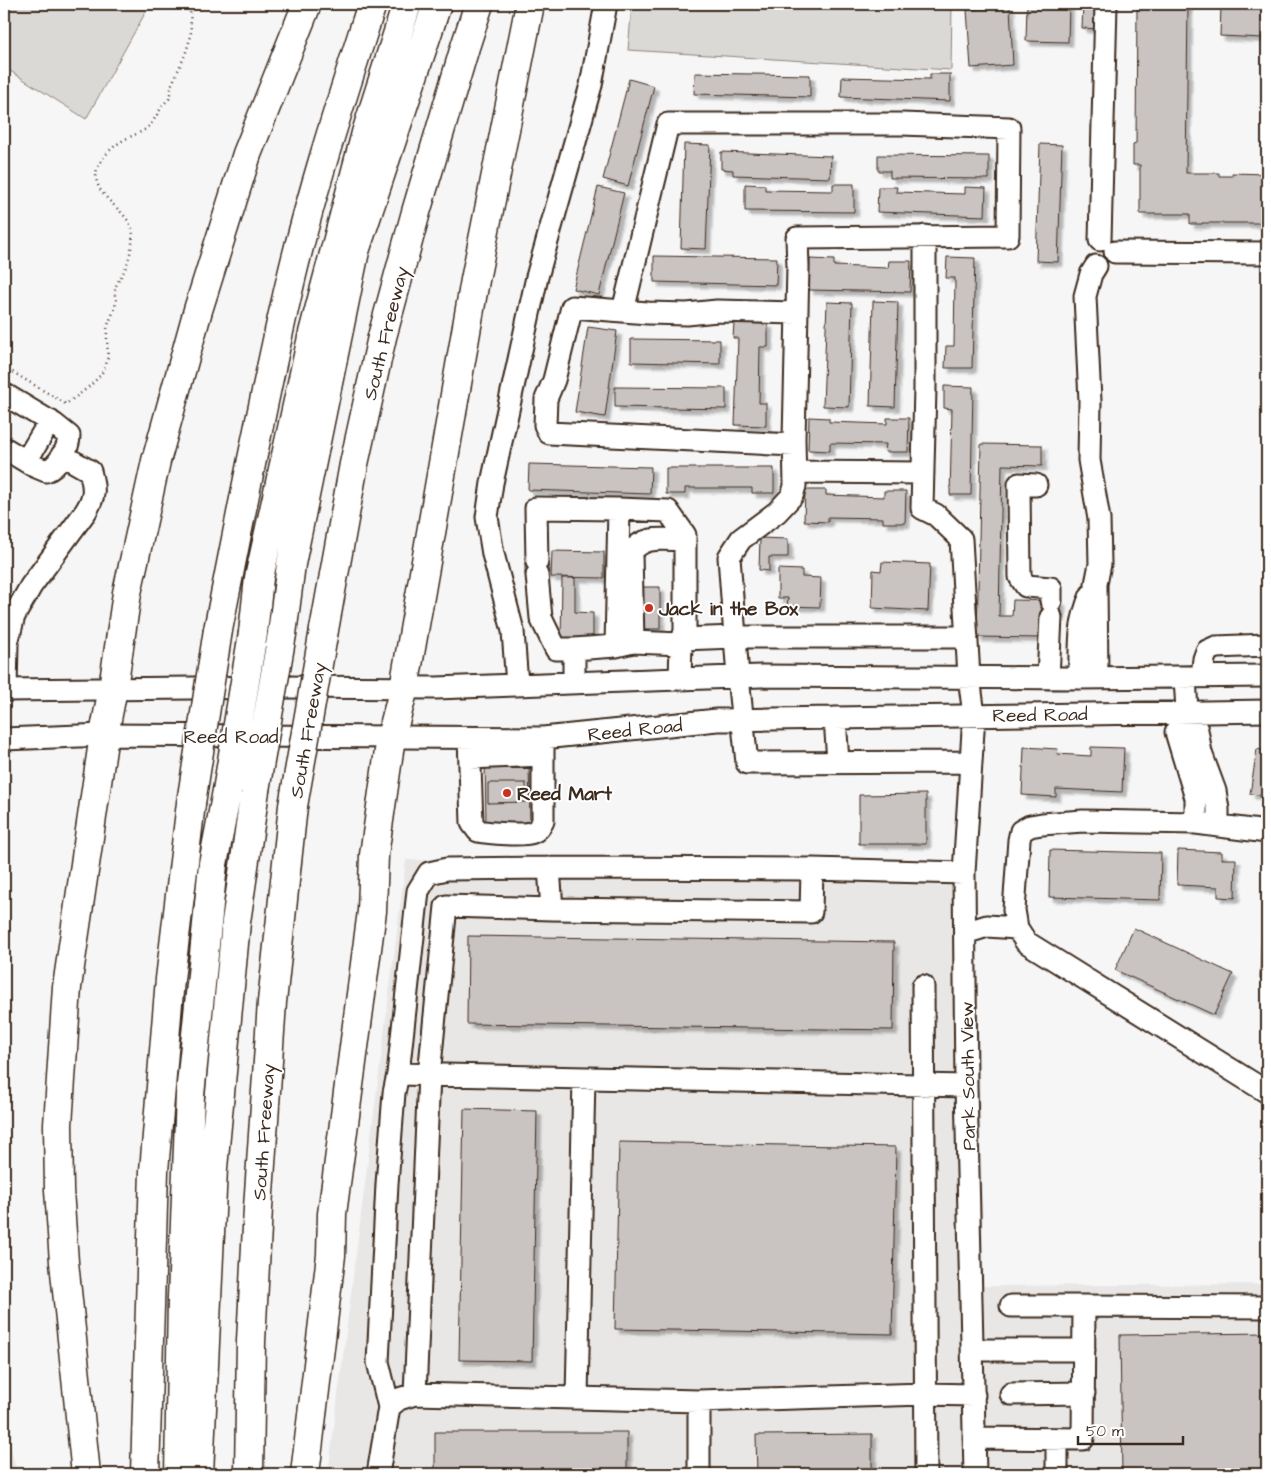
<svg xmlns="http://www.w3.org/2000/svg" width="1271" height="1478" viewBox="0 0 1271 1478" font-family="'Architects Daughter',sans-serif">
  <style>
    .built { fill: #e9e7e6 }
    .green { fill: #dbd9d6; stroke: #8b827a }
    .building { fill: #c9c3c1; stroke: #3b2a1e; filter: url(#shadow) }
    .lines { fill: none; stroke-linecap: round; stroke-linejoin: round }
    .minor-casing { stroke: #3b2a1e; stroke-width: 25 }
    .highway-casing { stroke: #3b2a1e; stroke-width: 31 }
    .path { stroke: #3b2a1e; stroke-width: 2.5; stroke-dasharray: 1 4; stroke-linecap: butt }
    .minor { stroke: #fff; stroke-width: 21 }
    .highway { stroke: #fff; stroke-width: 28 }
    .highway-bridge-casing { stroke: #3b2a1e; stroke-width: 31; stroke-linecap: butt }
    .highway-bridge { stroke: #fff; stroke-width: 28 }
    .poi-dot { fill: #c8321e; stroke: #fff; stroke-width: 2 }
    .labels { text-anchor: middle; stroke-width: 4; stroke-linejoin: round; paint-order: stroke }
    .street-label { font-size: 19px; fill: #3b2a1e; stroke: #fff }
    .poi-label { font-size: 19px; font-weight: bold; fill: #3b2a1e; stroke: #fff; text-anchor: start }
  </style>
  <defs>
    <filter id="shadow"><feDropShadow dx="4.5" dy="4.5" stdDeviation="1" flood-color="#0004"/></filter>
  </defs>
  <rect width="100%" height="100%" fill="#f7f6f6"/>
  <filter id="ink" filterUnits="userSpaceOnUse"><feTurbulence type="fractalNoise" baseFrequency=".02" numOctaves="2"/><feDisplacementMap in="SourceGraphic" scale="10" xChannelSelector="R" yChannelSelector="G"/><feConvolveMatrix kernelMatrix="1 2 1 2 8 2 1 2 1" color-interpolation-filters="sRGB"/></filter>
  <g filter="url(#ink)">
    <!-- built -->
    <path class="built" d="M4,776H12L4,895Z
      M854,858L948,863L977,951L984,1286L1267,1284V1474H328L406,860Z
      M4,1418L17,1474H4Z"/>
    <!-- green -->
    <path class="green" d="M4,4H141L148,8L86,119L4,67Z
      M632,4H952L951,70L628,50Z"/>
    <!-- building -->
    <path class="building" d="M1027,4H1069L1068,42L1026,41Z
      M1083,4H1098L1097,29L1082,28Z
      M1137,4H1188L1186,173H1219V176H1232V173L1267,174V223H1202V224H1190V214H1140V165H1133V144L1136,143Z
      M1221,4H1264L1263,38L1220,36Z
      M1010,7L1013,65L971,68L967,10Z
      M695,73L810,75V97L694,94Z
      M930,74H950V101L841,97L842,77L930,79Z
      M629,79L654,86L628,186L603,179Z
      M684,144L710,145L706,249L681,248Z
      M1040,144L1062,145L1058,262L1036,261Z
      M721,152L831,156L830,178L733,175V170L721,169Z
      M878,155L989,156V179L890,178V171H878Z
      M745,184L765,185V190L833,191V184H854V212L745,211Z
      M598,187L624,193L599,295L573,289Z
      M878,187H897L896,192L965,194V187L986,188L985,216L877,212Z
      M654,256L777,258L776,285L654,282Z
      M947,257L975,258L972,368H945L946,346H954L955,278H946Z
      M810,259L834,260V266L888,268L889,261H911L910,292L809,290Z
      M873,301L898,302L895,407L870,406Z
      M827,302L852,303L849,407L823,406Z
      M734,323L768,324V347H760L759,403H766V426L735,425L738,338H733Z
      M588,327L617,331L605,417L575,412Z
      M631,339L720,340V364L631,362Z
      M944,386L973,387L971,495H950L952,409L944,408Z
      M615,387L726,388V409L615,407Z
      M809,417L829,418V422L887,424V418H909L908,452H885L886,444L830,443V451L808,450Z
      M981,444L1042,445V466L1002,465L999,616H1012L1013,600L1061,601V617L1040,616V638L977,637Z
      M529,464L651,467L650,494L528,490Z
      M666,468H774V493H752V488H685V494H666Z
      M805,490H826V495L884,497V491H906L905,523H883V518L828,517V522L804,521Z
      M760,538L788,539V557H769V571L759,570Z
      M552,551L604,552V578L551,577Z
      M525,562H549V575H525Z
      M882,562L930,564L928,611L872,608L873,570L881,571Z
      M778,569L802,570V577L821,578L820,607L787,606L788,598H778Z
      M562,578H575V612L593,613V644H561Z
      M638,587H660V629H637Z
      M1024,747L1058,749L1057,754L1091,756V747L1124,748L1122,792L1056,789V797L1022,795Z
      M1257,749L1267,751V796L1250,794Z
      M485,760H529L530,826H486Z
      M488,783H526V802L488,803Z
      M926,794V844H859V795Z
      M1050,850L1161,853L1160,900L1049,897Z
      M1178,850L1222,852V859H1236L1235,898L1218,897V887L1177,885Z
      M1264,870H1267V980L1260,979Z
      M1134,928L1233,974L1214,1015L1115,970Z
      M468,936L894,942L893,1030L467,1024Z
      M464,1109L537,1111L532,1361L459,1360Z
      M619,1142L896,1147L892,1334L615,1329Z
      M1267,1333V1474H1122L1120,1335Z
      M435,1432H627V1474H435Z
      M872,1434V1474H757L756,1435Z"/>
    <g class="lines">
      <!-- minor casing -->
      <g class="minor-casing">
        <path id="minor" d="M925,236V388L922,508L936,515L961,539L969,677L974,715L964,873L966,1086L975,1474
          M1100,240L1106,4
          M1115,252L1267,253
          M1096,266L1091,274L1085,296L1090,401L1089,460L1099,519L1100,564L1096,584L1097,677
          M623,311L668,124H902L1009,128L1008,236L797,238L798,267L794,439L795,486L792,496L777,512L741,539L729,557L738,677L747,763L971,762
          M4,394L54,424L69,436C69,448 58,467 46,471L34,466L4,448
          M794,445L549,433L545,425L546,399L554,380L572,307L648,313L687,314L717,311L797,313
          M26,461L50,421
          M795,472L923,473
          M1036,485L1019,484L1020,577L1026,586L1051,588V601
          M619,509L668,511L685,535V631L681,644
          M537,562L536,508L619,509L616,646
          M537,575L541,618L556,649H574
          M682,639L735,637H967
          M633,642L631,553C643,534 665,540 685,540
          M1202,676L1204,659L1207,651L1216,647L1267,645
          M1185,677L1187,711L1197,730L1201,753L1215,791L1218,809V826
          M1048,678L1051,617
          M1080,678C1080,647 1078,624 1091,595
          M574,683V649L616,646L633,642L681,644L680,679
          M517,685L513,631L493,554L487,517L492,483L537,277L591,85L606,4
          M4,690L281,687L436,688L761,676L1080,678L1267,676
          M6,690L7,643L14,616L31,586L86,511C95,496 95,489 90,471L62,455
          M1187,711L1176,732L1196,798V823
          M835,718L838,762
          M469,738L472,823L478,831C488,833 525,836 533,832C538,830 540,826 543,821V738
          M4,739L104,735L543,738L717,720L1267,711
          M470,758L543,755
          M1267,832L1196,823L1083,821L1042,824L1030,826L1021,831L1019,840L1014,910L1017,928L1026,942L1267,1092
          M549,868L552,909L811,912L812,869
          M965,933L987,926L1017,928
          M923,986L926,1474
          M398,1074L966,1086
          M1011,1306H1084
          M973,1350H1084
          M415,1394L429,1075L446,906L552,909
          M1011,1394L1084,1393
          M577,1397L584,1078
          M389,1407L378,1362L387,1184L394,1093L398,1074L418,891L429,873L447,869L549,868L812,869L964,873
          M974,1438L1083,1439L1084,1306L1267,1307
          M1057,1439V1474
          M378,1474L389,1407L399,1399L415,1394L699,1401L924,1394L974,1395
          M699,1474V1401"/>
      </g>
      <!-- highway casing -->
      <g class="highway-casing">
        <path id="highway" d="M218,630C241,514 263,398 290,283C312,189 343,95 372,4
          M324,630L354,464L382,337L416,212L465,47L479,4
          M253,633L259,578L313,333L366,133L407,4
          M282,634L291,564L355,251L437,4
          M86,1474L64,1262L59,1190L58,1125L67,987L104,735L113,688L127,593L156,461L198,310L247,154L307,4
          M145,1474L154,1171L170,979L191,803
          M179,1474L182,1298L190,1095L213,864L227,791
          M199,1474L213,1168L236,922L255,790
          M249,1474L251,1341L258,1208L272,1002L293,806
          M305,1474L331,1255L332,1214L372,911L374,855L391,737L404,688L475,280L530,4"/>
      </g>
      <!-- path -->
      <path class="path" d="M4,367L66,404C77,396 96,383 103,371C111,358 106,345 107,330C108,320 116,311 116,301C116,297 114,294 115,290C116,283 120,279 123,273C128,266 135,237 132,229C125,207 90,195 97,169C101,158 112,147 122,141C130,136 138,134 146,129C156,121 159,107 169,99L172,84L185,55L191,36L190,4"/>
      <!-- minor -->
      <use href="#minor" class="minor"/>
      <!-- highway -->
      <use href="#highway" class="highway"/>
      <!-- highway-bridge casing -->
      <g class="highway-bridge-casing">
        <path id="highway-bridge" d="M255,790L282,634
          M227,791L253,633
          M191,803L218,630
          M293,806L324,630"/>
      </g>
      <!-- highway-bridge -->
      <use href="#highway-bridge" class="highway-bridge"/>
    </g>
  </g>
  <!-- markers -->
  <g class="poi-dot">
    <circle cx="649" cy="608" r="5"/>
    <circle cx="507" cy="793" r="5"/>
  </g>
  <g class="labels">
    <!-- street labels -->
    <g class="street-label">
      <text transform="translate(385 333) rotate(-76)" y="7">South Freeway</text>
      <text transform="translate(1040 714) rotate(-1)" y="7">Reed Road</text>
      <text transform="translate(635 729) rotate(-6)" y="7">Reed Road</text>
      <text transform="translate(307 730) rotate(-80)" y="7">South Freeway</text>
      <text x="231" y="743">Reed Road</text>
      <text transform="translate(967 1076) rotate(-91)" y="7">Park South View</text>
      <text transform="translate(263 1132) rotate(-86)" y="7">South Freeway</text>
    </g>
    <!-- poi labels -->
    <g class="poi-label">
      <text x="659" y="615">Jack in the Box</text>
      <text x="517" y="800">Reed Mart</text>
    </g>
  </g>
  <!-- margin -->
  <rect width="1271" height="1478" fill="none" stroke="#fff" stroke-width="20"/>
  <rect x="10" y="10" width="1251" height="1458" fill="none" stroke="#3b2a1e" stroke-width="2" filter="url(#ink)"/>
  <!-- scale -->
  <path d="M1078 1436v8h105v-8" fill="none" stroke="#3b2a1e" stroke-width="2.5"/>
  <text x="1086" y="1436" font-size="15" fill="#3b2a1e" stroke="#ffffff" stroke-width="4" paint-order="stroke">50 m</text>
</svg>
